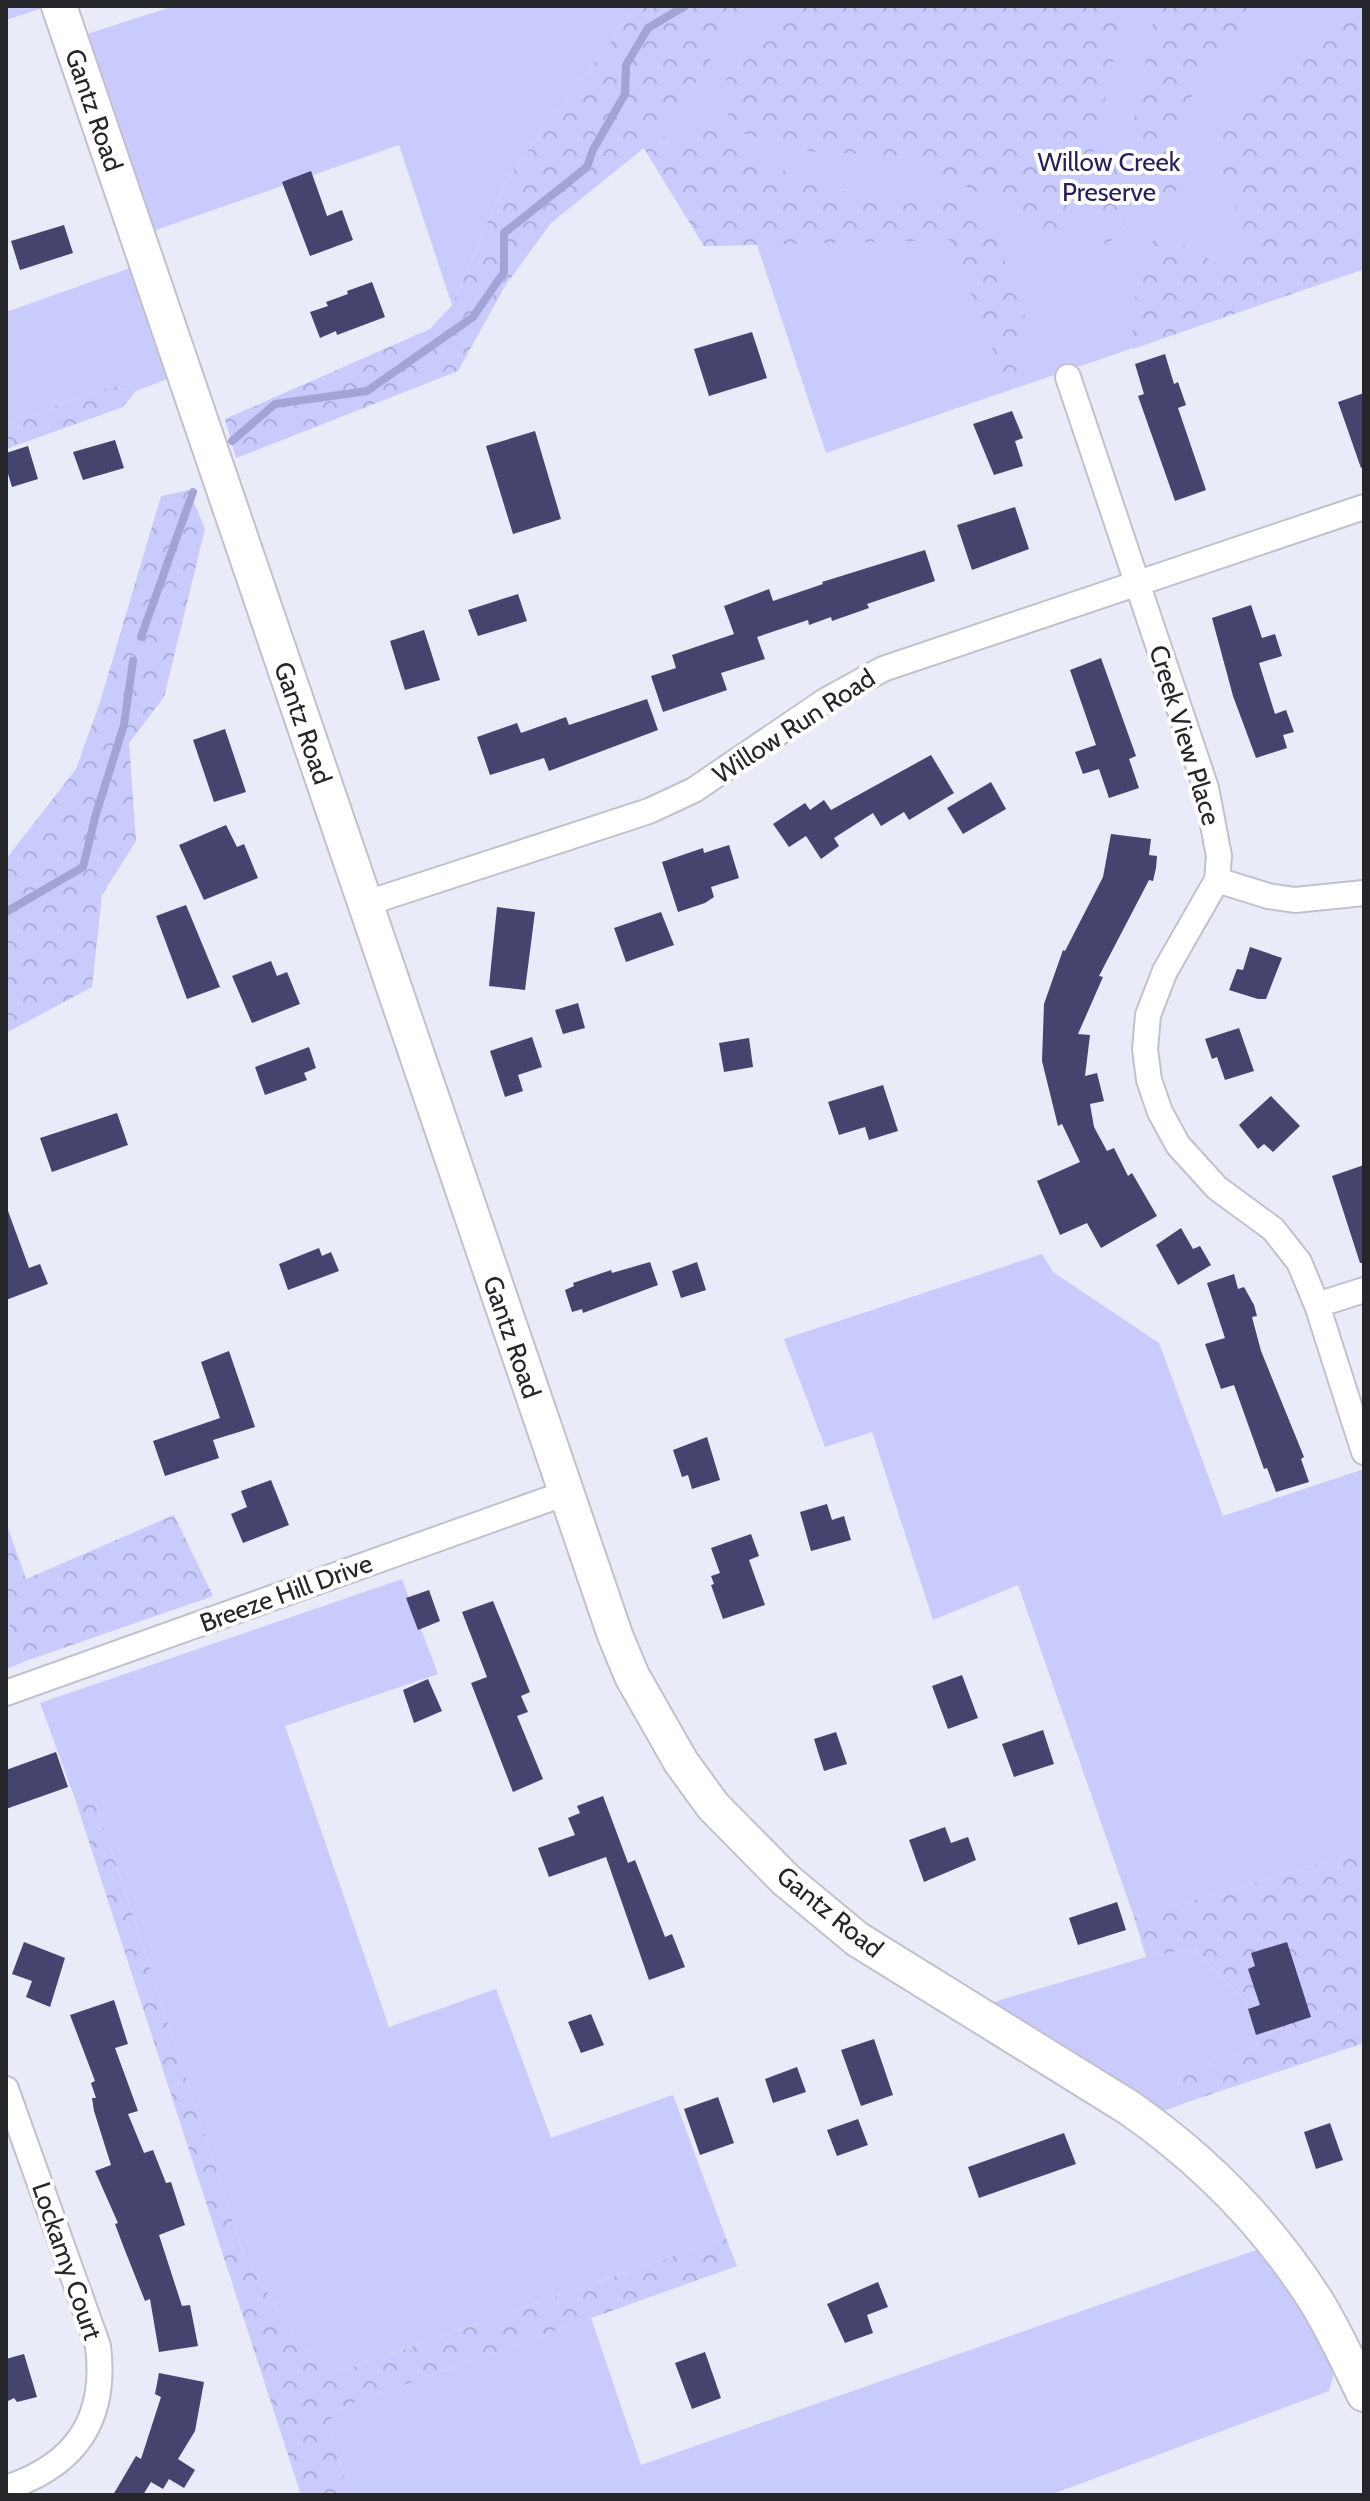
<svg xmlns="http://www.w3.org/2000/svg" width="1370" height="2501" viewBox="0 0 1370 2501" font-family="Cabin,sans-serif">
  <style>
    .green { fill: #c9cbfd }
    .forest { fill: url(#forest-crowns) }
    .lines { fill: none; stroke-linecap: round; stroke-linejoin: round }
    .stream { stroke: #a3a4d5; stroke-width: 8 }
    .building { fill: #44446e }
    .street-casing { stroke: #c1c1ce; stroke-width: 28 }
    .secondary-casing { stroke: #c1c1ce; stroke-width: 38 }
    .street { stroke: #fff; stroke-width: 24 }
    .secondary { stroke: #fff; stroke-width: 34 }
    .labels { text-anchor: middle; stroke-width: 8; stroke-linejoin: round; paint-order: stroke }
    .street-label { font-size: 26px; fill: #25262a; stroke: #fff }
    .park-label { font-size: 26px; fill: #261f59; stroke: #fff }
  </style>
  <defs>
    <pattern id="forest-crowns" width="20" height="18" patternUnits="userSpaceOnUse" patternTransform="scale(2)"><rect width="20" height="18" fill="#c9cbfd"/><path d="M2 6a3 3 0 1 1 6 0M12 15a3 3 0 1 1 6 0" fill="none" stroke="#acaed9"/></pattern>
  </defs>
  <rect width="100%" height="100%" fill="#eaebf8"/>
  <!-- green -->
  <path class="green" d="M6,6H45L46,7L6,20Z
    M174,6H637L506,180L452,305L399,145L150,232L84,35Z
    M654,6H1364V269L826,453L757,245L704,246L600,77Z
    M133,267L172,377L136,391L111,386L6,425V312Z
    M1042,1254L1053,1272L1159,1343L1223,1516L1364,1469V1851L1134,1917L1018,1585L933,1620L872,1432L825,1447L784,1339Z
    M402,1579L438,1674L285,1726L389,2027L496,1989L551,2138L673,2095L726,2238L340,2371L303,2348L245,2258L93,1794L75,1799L40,1703Z
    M6,1618L26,1661L6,1669Z
    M1193,1948L1246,2001L1258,2047L1174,2080L1185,2103L1159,2113L987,2004L1146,1957Z
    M1259,2249L1296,2297L1335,2370L1329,2391L1050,2495H350L329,2426L334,2410L591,2318L641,2465Z"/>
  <!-- forest -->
  <path class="forest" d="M637,6H744L661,137L684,140L708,117L755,160L837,190L904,204L967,196L995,234L1030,331L1009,392L950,240L704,246L644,148L551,223L505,286L458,371L236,458L225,419L430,329L452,305L506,180Z
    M806,6H1122L1118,41L1093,154L1056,234L908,156L815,152L729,130L726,79Z
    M1156,6H1252L1250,14L1200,80L1168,139L1186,188L1145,200L1105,248L1102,199L1135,116Z
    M1357,6H1364V269L1133,349L1132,315L1146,244L1168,235L1217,264L1247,236L1227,187L1214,132Z
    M111,386L136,391L123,407L6,449V425Z
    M189,490L205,529L164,697L129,743L136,841L102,895L92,987L6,1033V859L76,769L100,702L161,496Z
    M174,1515L213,1596L26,1661L6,1618V1522L26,1579Z
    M93,1794L245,2258L303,2348L341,2371L726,2238L737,2266L334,2410L329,2426L350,2495H301L75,1799Z
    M1364,1851V2043L1185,2103L1173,2080L1258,2047L1246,2001L1193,1948L1146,1957L1134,1917Z"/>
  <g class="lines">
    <!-- stream -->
    <path class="stream" d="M232,441L275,404L367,391L473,317L504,272V233L587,167L593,150L625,94L626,65L648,28L685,6
      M141,637L193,492
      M6,912L83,867L96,814L124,725L133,661"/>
  </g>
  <!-- building -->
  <path class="building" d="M311,171L327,216L342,210L353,240L310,256L282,182Z
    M64,225L73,253L20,270L11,241Z
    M372,282L385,317L337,335L336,331L320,338L310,312L328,306L326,302L348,294L347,291Z
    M752,332L767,378L709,396L694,349Z
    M1165,354L1174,384L1178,382L1186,405L1178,408L1206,490L1175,501L1138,396L1144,394L1135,364Z
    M1364,393V467L1361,468L1338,402Z
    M1012,411L1023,438L1015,441L1023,466L994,475L973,424Z
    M535,431L561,519L513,534L486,446Z
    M115,440L124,468L83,480L73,452Z
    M28,446L38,479L12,487L6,467V453Z
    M1015,507L1029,549L972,570L957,525Z
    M925,550L935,581L867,604L869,608L832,621L831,617L809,625L808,620L757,637L765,659L721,673L727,690L663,712L651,676L676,668L672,655L734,634L724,606L769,589L773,601L823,584L822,582Z
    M518,594L527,621L478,636L468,610Z
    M1251,605L1262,638L1275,634L1282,656L1259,663L1275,714L1286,710L1294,732L1283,735L1287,748L1256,758L1233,696L1212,618Z
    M424,630L440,680L405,690L390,641Z
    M1101,658L1136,756L1129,759L1139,788L1109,798L1099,769L1083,774L1075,752L1096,745L1070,670Z
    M647,699L658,730L549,771L544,758L490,775L477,737L517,723L521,733L566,717L569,725Z
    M225,729L246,792L214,802L193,740Z
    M931,755L954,793L909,820L904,812L881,826L873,813L834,838L839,846L821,859L806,836L789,847L773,824L805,803L810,810L824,800L831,810Z
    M991,782L1006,809L963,834L947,808Z
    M226,825L237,847L244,844L258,878L204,900L179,845Z
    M1111,834L1151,839L1149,855L1157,856L1156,868L1153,881L1149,880L1099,976L1103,977L1078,1034L1090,1035L1085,1076L1097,1073L1104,1101L1090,1104L1094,1127L1107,1151L1114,1148L1128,1176L1132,1173L1157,1216L1101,1248L1087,1223L1060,1235L1037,1181L1080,1162L1062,1124L1058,1126L1042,1061L1044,1004L1063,950L1065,951L1103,877Z
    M729,845L739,878L711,887L714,897L705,903L678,912L662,862L703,848L704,853Z
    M186,905L220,987L187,999L156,916Z
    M497,907L535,912L525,990L489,986Z
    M661,912L674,945L626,962L614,928Z
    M1250,947L1282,958L1266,999H1258L1229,990L1237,969L1243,970Z
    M271,961L277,976L287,972L300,1004L252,1023L232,976Z
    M578,1003L585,1028L563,1034L555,1010Z
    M1239,1028L1254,1071L1225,1080L1217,1057L1212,1059L1205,1039Z
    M532,1037L542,1067L518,1075L523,1091L505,1097L490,1051Z
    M749,1038L753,1067L724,1072L719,1043Z
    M309,1047L316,1068L304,1073L307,1080L265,1095L255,1067Z
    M883,1085L898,1131L869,1140L865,1127L839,1135L828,1102Z
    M1271,1096L1300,1126L1273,1152L1264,1144L1258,1149L1239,1125Z
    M117,1113L128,1145L52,1172L40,1138Z
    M1364,1165V1263H1360L1332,1176Z
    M8,1211L29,1268L40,1264L48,1284L6,1300V1212Z
    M1181,1228L1193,1249L1200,1246L1211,1265L1178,1285L1156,1245Z
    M319,1248L322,1256L331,1252L339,1271L288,1290L279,1264Z
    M650,1262L658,1285L583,1313L582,1309L572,1312L565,1290L574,1286L573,1283L611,1270L612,1273Z
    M697,1262L706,1290L681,1298L672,1271Z
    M1234,1274L1238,1289L1244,1287L1254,1305L1257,1316L1252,1317L1261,1351L1304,1457L1301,1459L1309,1482L1276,1492L1267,1468L1264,1469L1234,1385L1221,1389L1205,1344L1225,1338L1207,1283Z
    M229,1351L255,1427L213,1440L219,1458L165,1476L153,1441L220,1418L201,1362Z
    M707,1437L720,1480L692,1489L688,1475L682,1477L673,1450Z
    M271,1480L289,1525L243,1543L231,1514L247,1507L241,1491Z
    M827,1504L832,1520L844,1516L851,1540L811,1551L800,1512Z
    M751,1534L759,1556L749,1560L765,1605L723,1619L711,1585L714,1584L711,1576L720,1573L711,1548Z
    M429,1590L440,1621L418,1630L406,1598Z
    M493,1601L530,1692L521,1696L528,1712L517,1716L543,1779L513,1792L471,1683L487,1677L462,1612Z
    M962,1675L978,1718L948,1729L932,1686Z
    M428,1679L442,1711L414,1723L403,1690Z
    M1043,1730L1054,1764L1014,1777L1002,1744Z
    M836,1732L847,1764L824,1771L814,1739Z
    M56,1752L68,1787L6,1809V1770Z
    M603,1796L628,1863L635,1860L665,1937L672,1934L685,1967L649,1980L606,1857L549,1877L538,1848L575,1835L568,1818L580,1813L577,1806Z
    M945,1827L951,1843L968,1837L976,1860L924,1882L909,1840Z
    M1117,1902L1126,1930L1078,1945L1069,1918Z
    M24,1942L65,1958L50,2007L26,1997L32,1981L12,1974Z
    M1287,1942L1311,2017L1256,2035L1248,2009L1260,2005L1248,1969L1255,1966L1251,1953Z
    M114,2000L128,2044L115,2048L138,2111L128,2114L144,2153L153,2150L166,2183L171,2182L185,2225L159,2235L182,2306L190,2305L198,2346L159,2352L150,2299L145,2301L124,2248L115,2224L118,2223L95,2171L111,2165L94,2111L92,2098H96L91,2083L95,2081L70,2015Z
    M591,2014L604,2045L581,2053L568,2022Z
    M874,2039L893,2095L861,2106L841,2050Z
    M797,2067L806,2092L773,2103L765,2079Z
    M718,2097L734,2143L700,2155L684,2109Z
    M858,2119L868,2145L837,2156L827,2130Z
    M1330,2123L1343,2160L1316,2169L1304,2132Z
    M1064,2133L1076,2164L979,2198L968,2167Z
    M878,2282L888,2307L867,2315L873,2333L845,2343L827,2304Z
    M705,2352L721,2398L692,2409L675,2363Z
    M24,2354L37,2397L17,2402L14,2398L6,2402V2359Z
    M159,2373L204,2382L195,2431L178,2459L195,2470L184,2488L169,2479L163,2489L151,2482L143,2495H113L136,2456L141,2459L161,2397L155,2394Z"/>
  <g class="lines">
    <!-- street casing -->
    <g class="street-casing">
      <path id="street" d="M1068,377L1206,788L1219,856L1217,880L1165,971L1148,1015L1145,1049L1149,1080L1160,1112L1178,1145L1217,1188L1273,1229L1299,1262L1317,1305L1364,1452
        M1217,880L1268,896L1295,900L1364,893
        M364,904L649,811L694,790L825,701L883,669L1364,507
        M1317,1305L1364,1290
        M6,1693L566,1493
        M6,2089L98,2346C107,2419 76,2465 6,2488"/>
    </g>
    <!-- secondary casing -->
    <g class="secondary-casing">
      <path id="secondary" d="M59,6L615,1635L632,1676L681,1762L713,1806L786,1880L857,1939L1128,2107C1203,2159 1267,2224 1316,2301C1334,2330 1349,2363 1364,2394"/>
    </g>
    <!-- street -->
    <use href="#street" class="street"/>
    <!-- secondary -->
    <use href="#secondary" class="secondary"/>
  </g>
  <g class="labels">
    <!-- street labels -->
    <g class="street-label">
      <text transform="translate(94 110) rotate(71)" y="9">Gantz Road</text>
      <text transform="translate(303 723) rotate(71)" y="9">Gantz Road</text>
      <text transform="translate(794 726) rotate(-33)" y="9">Willow Run Road</text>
      <text transform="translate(1185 735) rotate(73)" y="9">Creek View Place</text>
      <text transform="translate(512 1337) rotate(71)" y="9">Gantz Road</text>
      <text transform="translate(286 1593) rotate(-20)" y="9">Breeze Hill Drive</text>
      <text transform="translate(830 1912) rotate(39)" y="9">Gantz Road</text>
      <text transform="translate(67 2261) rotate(71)" y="9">Lockamy Court</text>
    </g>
    <!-- park labels -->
    <g class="park-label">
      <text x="1109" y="171">Willow Creek<tspan x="1109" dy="30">Preserve</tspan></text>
    </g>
  </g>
  <!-- border -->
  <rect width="1370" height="2501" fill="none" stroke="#25262a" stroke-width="16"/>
</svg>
